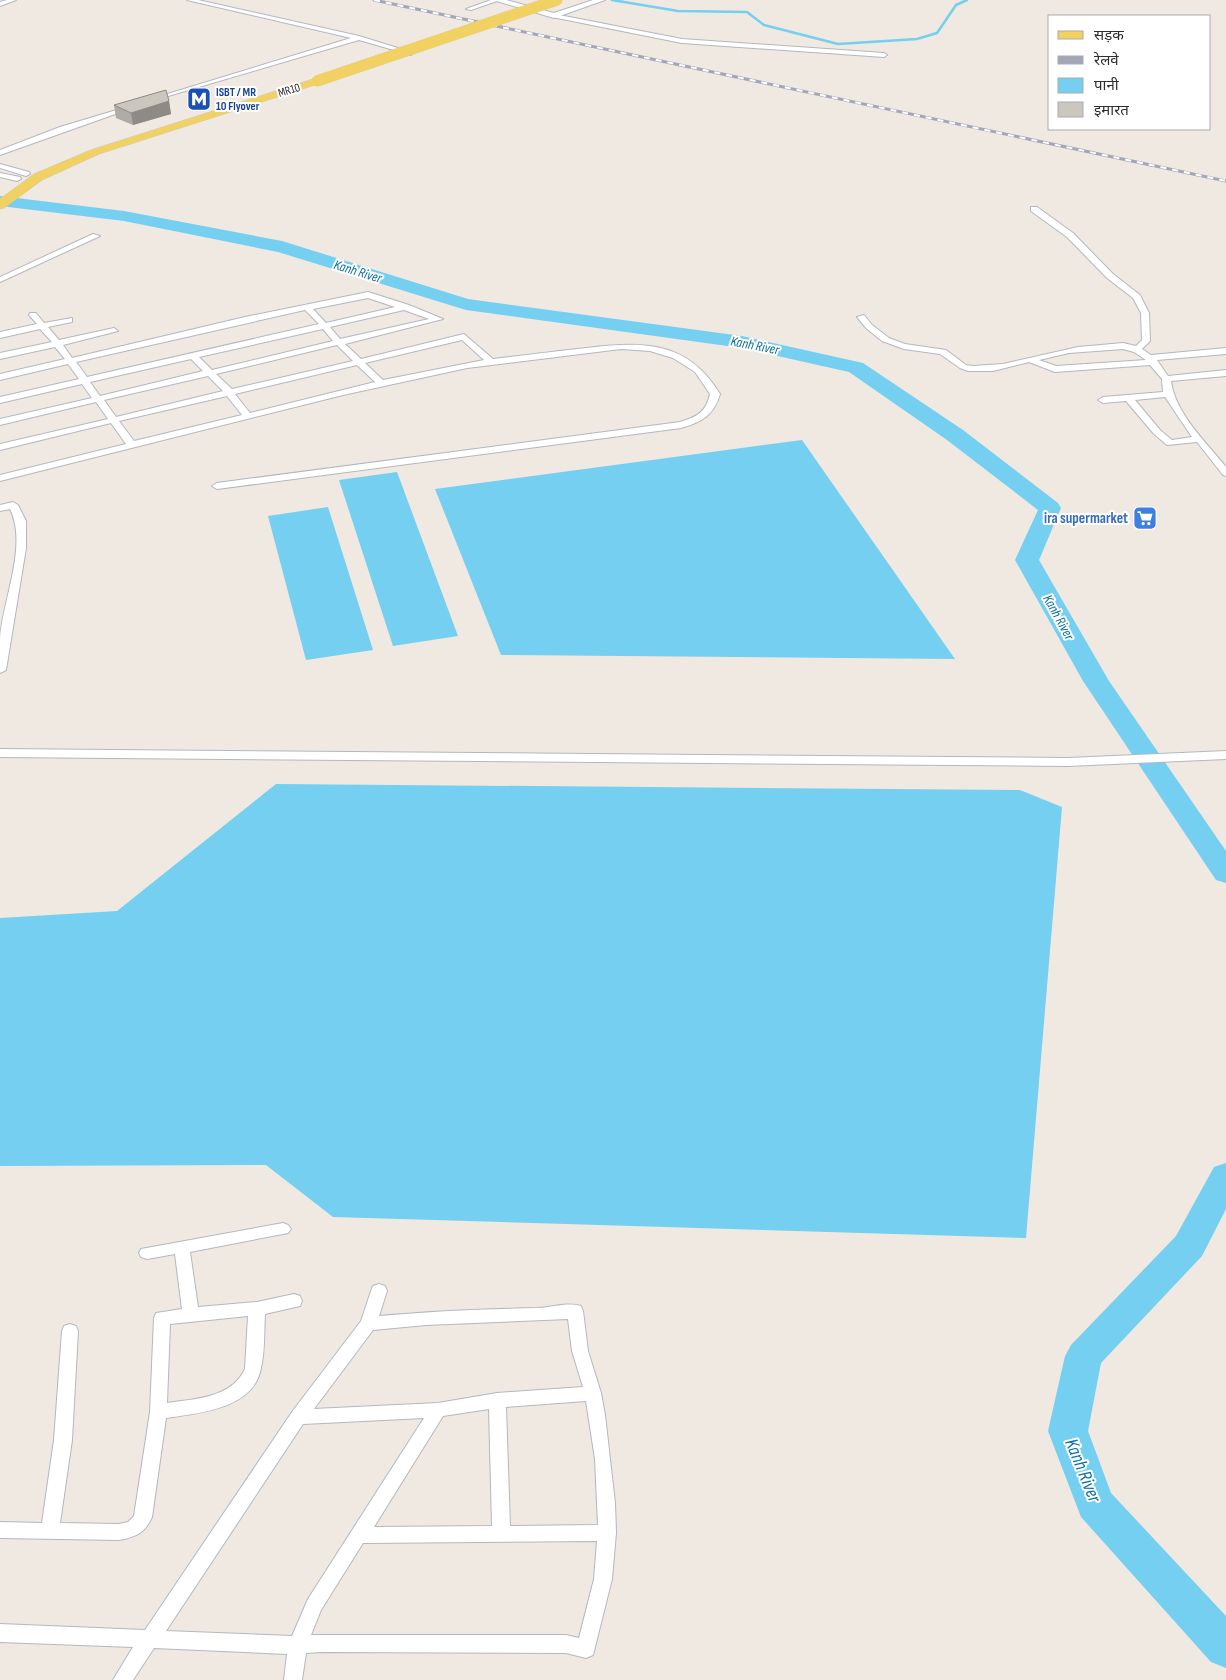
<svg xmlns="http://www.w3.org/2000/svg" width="1226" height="1680" viewBox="0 0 1226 1680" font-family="'Sofia Sans Condensed','Noto Sans Devanagari',sans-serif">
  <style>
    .water { fill: #75cff0 }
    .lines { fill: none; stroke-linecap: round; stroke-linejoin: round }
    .stream { stroke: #75cff0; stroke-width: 2.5 }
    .river { fill: #75cff0; fill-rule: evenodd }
    .minor-casing { stroke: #b4b7c1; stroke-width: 2 }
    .tertiary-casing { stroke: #b4b7c1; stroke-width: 2 }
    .primary-casing { stroke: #c9c9c9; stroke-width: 1 }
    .minor { fill: #fff; fill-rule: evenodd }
    .tertiary { fill: #fff; fill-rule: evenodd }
    .primary { fill: #f2d163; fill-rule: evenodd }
    .rail-casing { stroke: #a3a6b8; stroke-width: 3 }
    .rail { stroke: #fff; stroke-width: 2; stroke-dasharray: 6; stroke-linecap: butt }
    .primary-bridge-casing { stroke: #c9c9c9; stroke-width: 11; stroke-linecap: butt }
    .primary-bridge { stroke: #f2d163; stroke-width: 11 }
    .wall { fill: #afaba4 }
    .shaded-wall { fill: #8e8b86 }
    .building { fill: #cbc7bf; stroke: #8e8b86 }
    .labels { text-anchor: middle; stroke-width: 4; stroke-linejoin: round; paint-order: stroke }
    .far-street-label { font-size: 12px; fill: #2e2e2e; stroke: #fff }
    .far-transit-label { font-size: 12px; font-weight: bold; fill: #164399; stroke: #fff; text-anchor: start }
    .far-water-label { font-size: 14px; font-style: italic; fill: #0d6fa3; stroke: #fff }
    .shop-label { font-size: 15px; font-weight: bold; fill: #366cbe; stroke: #fff; text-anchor: end }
    .near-water-label { font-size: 19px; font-style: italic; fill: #0d6fa3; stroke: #fff }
  </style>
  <rect width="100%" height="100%" fill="#efe9e1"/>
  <!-- water -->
  <path class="water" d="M802,440L955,659L501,655L435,489Z
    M397,472L458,636L393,646L339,480Z
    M328,507L373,650L306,660L268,516Z
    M276,784L1020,790L1062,807L1026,1238L333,1217L266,1165L0,1166V918L117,911Z"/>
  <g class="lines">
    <!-- stream -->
    <path class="stream" d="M612,0L678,11L747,12L764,25L838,44L917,39L937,33L956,5L967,0"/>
    <!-- river -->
    <path class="river" d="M0,196L124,211L282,241L468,299L742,336L863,363L963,430L1058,503L1061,508L1039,560L1109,681L1226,851V883L1216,880L1083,681L1015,560L1038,510L947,440L849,372L742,348L466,310L278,252L124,221L0,206Z
      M1226,1163V1209L1202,1256L1101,1363L1088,1431L1111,1493L1226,1616V1668L1211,1662L1081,1517L1048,1431L1065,1356L1071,1345L1176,1236L1214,1167Z"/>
    <!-- minor casing -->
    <g class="minor-casing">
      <path id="minor" d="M7,0H16L0,6V2Z
        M187,0H198L359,36L414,53L411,55L359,40L151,101V99L351,38Z
        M491,0H500L471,10L466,9Z
        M554,14L682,39L884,53L887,55L884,57L682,43L552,17Z
        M130,106L135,107L0,155V150L60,127Z
        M0,164L29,172L30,174L26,176L0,168Z
        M0,173L20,177L21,179L17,181L0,177Z
        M1031,207H1037L1073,233L1113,274L1140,295L1149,313L1150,341L1142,349L1151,355L1226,348V354L1157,360L1168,376L1226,370V376L1171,381C1175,413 1206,442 1226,467V476L1223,475L1197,442L1167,445L1154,434L1126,401L1103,403L1098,400L1103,397L1163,392L1162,379L1150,365L1055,372L1029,362L993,371H968L960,368L940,354L904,349L882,341L866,328L857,317L864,315L872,325L889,338L905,344L946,350L966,365L973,366L1003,364L1078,347L1123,343L1136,346L1142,340L1141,313L1133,298L1107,278L1067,237L1031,211ZM1123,349L1134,352L1146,360L1056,366L1039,360L1069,353ZM1165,397L1192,437L1172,440L1160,430L1135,400Z
        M93,234L100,236L0,282V277Z
        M368,292L409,305L443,319L345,344L361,359L464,334L493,359C521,356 549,352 577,349C636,342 685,336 720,394C714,415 702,422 681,428L217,489L212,486L217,483L680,422C697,417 706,412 710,394L695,372L673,358L650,351L621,349L467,368L343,395L0,481V475L126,444L111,423L0,450V444L108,419L96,402L0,425V419L92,398L82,384L0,403V397L79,379L68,364L0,380V374L65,359L55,347L0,359V353L52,342L40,329L0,338V332L37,324L29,315L30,313H36L44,323L72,318V322L48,327L59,340L114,328L118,331L63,345L72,358L245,317ZM368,298L395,307L326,323L313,309ZM305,310L319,324L87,377L76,362ZM404,310L429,319L340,339L330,327ZM323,329L333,341L212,370L199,357ZM462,340L484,360L383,380L365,363ZM337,345L353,361L232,389L216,374ZM191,359L203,371L100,396L90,382ZM357,365L375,382L250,413L235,394ZM208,376L223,391L116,417L104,400ZM227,396L242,415L134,441L119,421Z
        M13,502L18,505L26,521V548L6,670L0,673C0,662 0,650 0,638C3,599 28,545 10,509L0,511V505Z
        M0,749L1068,758L1226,751V759L1068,766L0,757Z
        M283,1223L288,1225L291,1229L288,1233L190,1252L198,1307L257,1302L294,1294L300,1296L302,1301L300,1306L265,1314C264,1331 265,1351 261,1368C254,1409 199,1413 166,1418L152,1517C145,1533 136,1537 119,1540L0,1538V1522L42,1523L54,1440L62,1331L64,1326L70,1324L76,1326L78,1331L72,1440L60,1523L119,1524L128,1522L134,1516L150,1412L154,1318L156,1313L182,1309L175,1254L147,1259L141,1257L139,1253L141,1249ZM248,1316L245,1369C232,1398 194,1399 167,1403L170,1324Z
        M379,1284L385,1286L387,1291L379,1316C432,1311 485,1309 539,1308C552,1307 568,1302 581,1306L583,1311L588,1351L601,1393L605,1415L615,1503L616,1533L612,1579L593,1655L586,1658L566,1653L321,1652L306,1653L302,1680H284L287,1654L154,1648L133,1680H113L133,1647L0,1642V1624L145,1630L292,1412L361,1321L371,1291L373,1286ZM568,1319L572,1351L583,1387L497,1393L438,1403L314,1409L373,1330L426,1325ZM586,1401L595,1459L598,1525L510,1526L506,1407ZM489,1409L492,1526L374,1527L443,1416ZM424,1418L308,1599L292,1636L166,1631L303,1424ZM597,1541L594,1579L579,1638L566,1635H311L321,1610L363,1543Z"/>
    </g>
    <!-- tertiary casing -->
    <g class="tertiary-casing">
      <path id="tertiary" d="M493,0H506L554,13L593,0H605L554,18Z"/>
    </g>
    <!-- primary casing -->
    <g class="primary-casing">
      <path id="primary" d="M317,78L321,79L322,81L321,83L99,154L42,180L4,208L0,209V199L34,174L91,150Z"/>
    </g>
    <!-- minor -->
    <use href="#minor" class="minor"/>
    <!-- tertiary -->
    <use href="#tertiary" class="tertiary"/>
    <!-- primary -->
    <use href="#primary" class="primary"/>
    <!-- rail casing -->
    <g class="rail-casing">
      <path id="rail" d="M374,0L1226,181"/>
    </g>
    <!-- rail -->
    <use href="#rail" class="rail"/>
    <!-- primary-bridge casing -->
    <g class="primary-bridge-casing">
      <path id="primary-bridge" d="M317,81L557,0"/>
    </g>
    <!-- primary-bridge -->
    <use href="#primary-bridge" class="primary-bridge"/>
  </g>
  <!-- wall -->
  <path class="wall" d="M169,101L171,114L133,125L116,118L114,105Z"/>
  <!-- shaded-wall -->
  <path class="shaded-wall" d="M169,101L171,114L133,125L131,113Z"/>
  <!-- building -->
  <path class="building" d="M166,90L169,101L131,113L114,105Z"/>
  <!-- icons -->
  <defs>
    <g id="metro-square" transform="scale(1.25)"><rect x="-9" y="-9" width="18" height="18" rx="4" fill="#1a4fb4" stroke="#fff"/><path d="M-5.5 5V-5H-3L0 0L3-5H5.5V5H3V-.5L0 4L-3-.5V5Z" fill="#fff"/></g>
    <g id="supermarket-square" transform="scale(1.25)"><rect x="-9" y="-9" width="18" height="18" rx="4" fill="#3f7fe0" stroke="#fff"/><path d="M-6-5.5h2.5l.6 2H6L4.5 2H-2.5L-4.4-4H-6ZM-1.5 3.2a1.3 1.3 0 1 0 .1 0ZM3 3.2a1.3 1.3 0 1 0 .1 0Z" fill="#fff"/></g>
  </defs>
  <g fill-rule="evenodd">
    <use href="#metro-square" x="199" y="99"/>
    <use href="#supermarket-square" x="1145" y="518"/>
  </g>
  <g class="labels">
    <!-- far-street labels -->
    <g class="far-street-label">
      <text transform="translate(289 90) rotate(-17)" y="4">MR10</text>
    </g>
    <!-- far-transit labels -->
    <g class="far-transit-label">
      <text x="216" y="96">ISBT / MR<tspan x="216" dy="14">10 Flyover</tspan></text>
    </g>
    <!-- far-water labels -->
    <g class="far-water-label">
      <text transform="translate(358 271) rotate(17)" y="5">Kanh River</text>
      <text transform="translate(755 345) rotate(11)" y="5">Kanh River</text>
      <text transform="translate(1059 617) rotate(61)" y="5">Kanh River</text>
    </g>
    <!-- shop labels -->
    <g class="shop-label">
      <text x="1128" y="523">ira supermarket</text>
    </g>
    <!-- near-water labels -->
    <g class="near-water-label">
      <text transform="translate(1084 1470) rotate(68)" y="7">Kanh River</text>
    </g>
  </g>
  <!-- legend -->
  <rect x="1048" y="15" width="162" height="115" fill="#ffffff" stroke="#ababab"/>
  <rect x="1058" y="31" width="25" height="8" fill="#f2d163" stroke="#ababab"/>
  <text x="1094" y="40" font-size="15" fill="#2e2e2e">सड़क</text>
  <rect x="1058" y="56" width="25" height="8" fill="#a3a6b8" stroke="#ababab"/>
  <text x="1094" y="65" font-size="15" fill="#2e2e2e">रेलवे</text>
  <rect x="1058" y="78" width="25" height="15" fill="#75cff0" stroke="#ababab"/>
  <text x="1094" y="90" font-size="15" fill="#2e2e2e">पानी</text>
  <rect x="1058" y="102" width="25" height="15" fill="#cbc7bf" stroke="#ababab"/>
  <text x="1094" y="115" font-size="15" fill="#2e2e2e">इमारत</text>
</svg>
